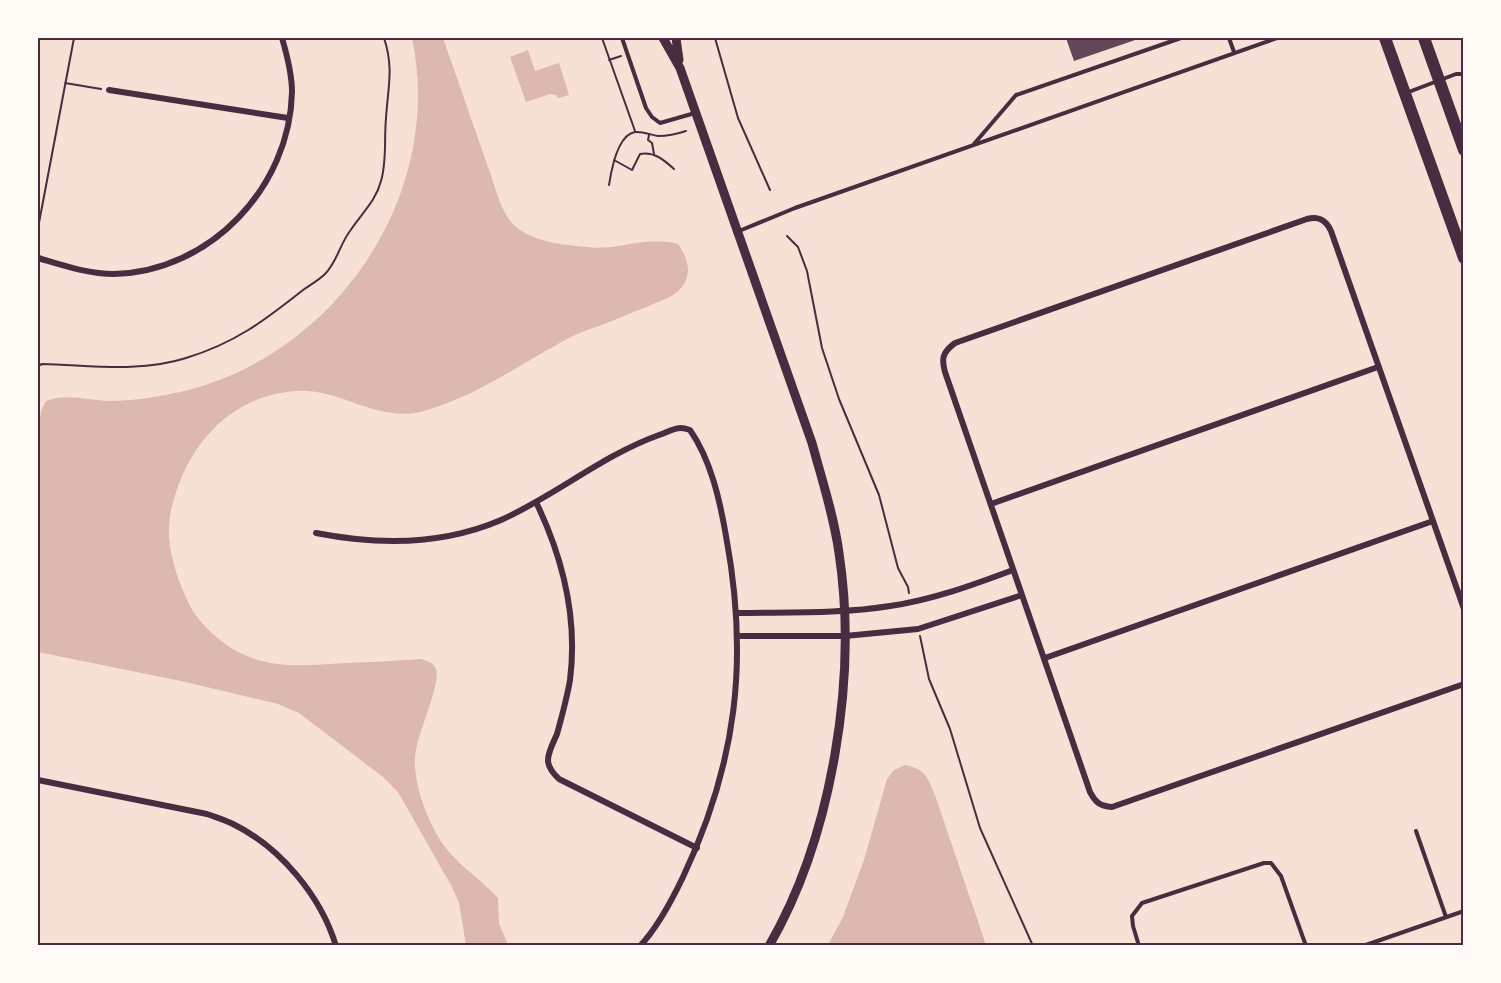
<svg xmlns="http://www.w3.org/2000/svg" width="1501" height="983" viewBox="0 0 1501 983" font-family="Rubik,sans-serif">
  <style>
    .water { fill: #dcb8b0 }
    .building { fill: #644757 }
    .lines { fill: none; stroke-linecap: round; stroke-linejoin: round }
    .path { stroke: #4a2c40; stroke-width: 2 }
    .service { stroke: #4a2c40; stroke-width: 4 }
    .minor { stroke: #4a2c40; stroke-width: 6 }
    .tertiary { stroke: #4a2c40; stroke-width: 9 }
    .primary { stroke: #4a2c40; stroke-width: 12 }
    .neatline { fill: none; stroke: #4a2c40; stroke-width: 2 }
  </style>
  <rect width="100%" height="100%" fill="#f7e1d7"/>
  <!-- water -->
  <path class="water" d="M412,38H443C458,81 473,124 488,167C495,185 500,212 514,225C532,242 564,245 587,247C619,251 646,235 678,244C693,265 692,285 668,298C646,307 624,316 602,325C590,329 578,333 567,339C518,365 479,395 424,411C378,424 341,388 296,391C240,395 200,431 180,481C173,499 168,517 169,537C171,561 179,583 189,604C196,618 208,630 220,640C259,671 298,666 346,663C371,662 396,661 421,659C427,661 433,662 436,669C442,682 416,736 415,757C413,786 431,833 451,854C465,870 484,882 498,898L499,923L508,945H466L459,903L452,887L398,792L383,777L299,713L278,704L181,681L38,652V431L41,411L46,401C66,393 88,400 109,401C133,401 157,397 180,392C336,356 445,195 412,38Z
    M528,50L535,71L559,63L569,95L558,98L556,95L550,94L526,102L510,57Z
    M905,765C927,769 928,779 936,798L986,945H828L843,917L864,860L887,779L894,770Z"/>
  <!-- building -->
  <path class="building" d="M1066,38H1141L1074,61Z"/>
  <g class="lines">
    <!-- path -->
    <path class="path" d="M602,38L635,131
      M715,38L738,118L770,190
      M609,60L621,56
      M65,83L101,89
      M649,135L648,140L652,143L654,154
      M614,160L632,170L640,154C654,151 664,160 674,169
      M609,185C611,172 617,135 635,132C642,131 651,135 658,136C668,136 677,134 686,131
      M38,228L74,38
      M787,236L798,247L807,271L822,348L839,399L879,495L898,568L908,587L909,593
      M38,366L42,364C90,365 139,373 186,358C235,343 264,321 303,290C310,285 319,280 325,274C337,262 340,244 350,231C361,214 376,201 381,181C387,161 384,139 386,118C388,87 394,68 384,38
      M920,636L929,679L950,729L980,828L1033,946"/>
    <!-- service -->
    <path class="service" d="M622,38L646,108L652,117L660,123L695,113
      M1229,38L1234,52
      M1406,93L1456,74H1464
      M974,144L1016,95L1181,38
      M739,231L795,208L1277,38
      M1416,831L1446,917
      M1139,946L1133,926L1132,916L1142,903L1264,863H1271L1281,876L1306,946
      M1363,946L1464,911"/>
    <!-- minor -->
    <path class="minor" d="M109,90L288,118
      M38,258C62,265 88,274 114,274C210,272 290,187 292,92C292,74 287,55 282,38
      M536,502C563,558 578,617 570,680C567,698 562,716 557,734C554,741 548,752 548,760C548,768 554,774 559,779L697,848
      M991,504L1378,367
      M316,533C377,545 443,545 501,520C555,496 603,455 659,435C665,433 674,428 681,428C684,428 687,429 690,430C711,460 720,501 726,536C749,659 737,763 683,877C672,900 658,927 640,946
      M1464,609L1331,231C1326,220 1319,216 1307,219L955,343C943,352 941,358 945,372L1090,792C1096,803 1100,806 1112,807L1464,684
      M738,613C788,612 840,614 890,606C932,600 973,585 1013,570
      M738,636H845L918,629L1022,595
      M1045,658L1433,521
      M38,780L207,814C215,817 225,820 233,824C280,847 321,896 336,946"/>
    <!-- tertiary -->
    <path class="tertiary" d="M663,38L680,68L812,443C822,480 834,516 839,553C858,678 832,837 769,946
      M676,38L679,60"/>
    <!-- primary -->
    <path class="primary" d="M1385,38L1464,258
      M1424,38L1464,150"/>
  </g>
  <!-- border -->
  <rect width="1501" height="983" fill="none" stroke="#fffaf5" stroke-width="78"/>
  <rect x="39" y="39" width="1423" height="905" class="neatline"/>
</svg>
